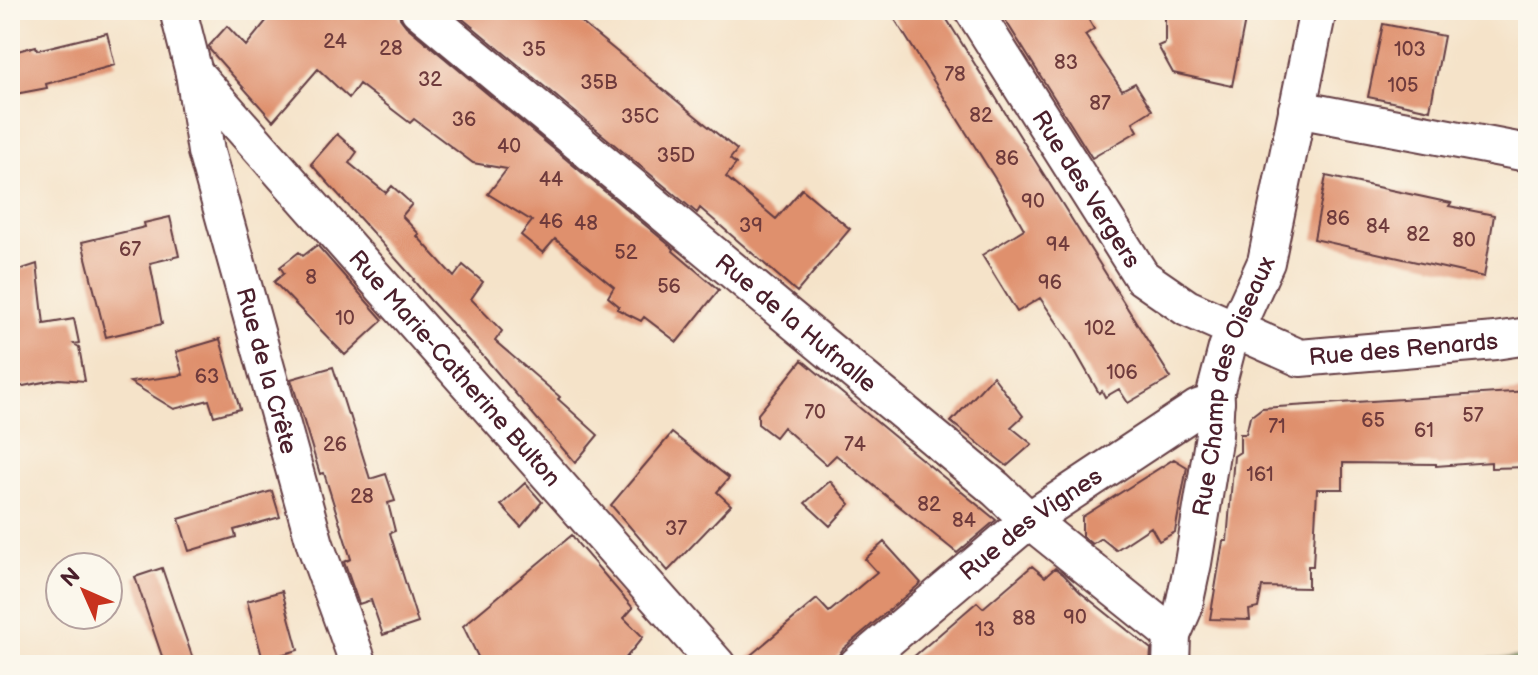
<svg xmlns="http://www.w3.org/2000/svg" width="1538" height="675" viewBox="0 0 1538 675" font-family="'Balsamiq Sans',sans-serif">
  <style>
    .forest { fill: #79a760; stroke: #626346; stroke-width: 2 }
    .building { fill: #df906d }
    .lines { fill: none; stroke-linecap: round; stroke-linejoin: round }
    .minor-casing { stroke: #643c43; stroke-width: 40 }
    .minor { stroke: #fff; stroke-width: 36 }
    .labels { text-anchor: middle; stroke-width: 7; stroke-linejoin: round; paint-order: stroke }
    .number-label { font-size: 20px; fill: #6f3b3c }
    .street-label { font-size: 24px; fill: #4a1f2b; stroke: #fbf7ec }
  </style>
  <rect width="100%" height="100%" fill="#fbf7ec"/>
  <filter id="ink" filterUnits="userSpaceOnUse"><feTurbulence type="fractalNoise" baseFrequency=".0125" numOctaves="2"/><feDisplacementMap in="SourceGraphic" scale="16" xChannelSelector="R" yChannelSelector="G"/><feConvolveMatrix kernelMatrix="1 2 1 2 8 2 1 2 1" color-interpolation-filters="sRGB"/></filter>
  <filter id="wash" filterUnits="userSpaceOnUse"><feTurbulence type="fractalNoise" baseFrequency=".006" numOctaves="4" result="noise"/><feDisplacementMap in="SourceGraphic" scale="32" xChannelSelector="R" yChannelSelector="G"/><feGaussianBlur stdDeviation="1.8" result="paint"/><feColorMatrix in="noise" values="0 0 0 0 0 0 0 0 0 0 0 0 0 0 0 0 0 1.4 0 .05"/><feComposite in="paint" operator="in"/></filter>
  <g filter="url(#wash)">
    <rect width="100%" height="100%" fill="#f5e3c9"/>
    <!-- forest -->
    <path class="forest" d="M1528,657V665H1376L1380,662Z"/>
    <g id="blocks">
      <!-- building -->
      <path class="building" d="M275,10H399L400,18L406,26L674,249L673,251L719,290L677,342L644,317L641,321L617,309L619,306L608,297L614,287L555,239L543,253L521,235L532,221L488,194L507,169L473,163L414,119L410,123L359,84L349,98L318,69L273,121L210,50L209,46L227,26L246,46Z
        M452,10H566L737,150L730,159L736,164L726,177L776,219L802,189L850,229L797,292L700,208L697,213Z
        M889,10H941L1171,378L1128,403L1119,389L1105,397L1102,391L1099,393L1067,337L1040,298L1017,312L982,255L1024,229L996,180Z
        M999,10H1083L1094,29L1085,35L1122,90L1135,83L1152,110L1133,122L1138,131L1092,158Z
        M1165,10H1247L1232,86L1173,73L1158,46L1165,43Z
        M1383,24L1444,36L1430,110L1368,97Z
        M107,33L115,65L46,84L47,88L10,95V53L36,46L37,50Z
        M337,134L357,152L349,163L386,193L392,186L412,204L402,216L419,234L417,236L454,277L463,265L483,282L471,299L502,331L495,341L560,397L558,399L598,435L575,463L484,357L431,301L413,280L414,279L311,164Z
        M1326,176L1451,203L1449,206L1494,215L1484,277L1314,239Z
        M170,217L179,256L150,263L162,324L106,337L82,242L145,227L144,223Z
        M317,245L383,320L345,355L274,282L284,273L280,267L299,252L303,256Z
        M37,264L44,324L74,319L79,343L74,344L79,347L85,381L59,379L18,387L10,353V273Z
        M220,339L240,409L214,416L209,400L174,409L130,382L183,375L176,352Z
        M802,360L919,457L996,520L957,553L836,455L826,465L783,427L775,437L758,424V414Z
        M333,367L348,415H350L370,479L386,474L395,501L388,503L395,531L390,533L418,623L383,635L371,600L359,604L344,562L351,559L324,473L320,474L291,379Z
        M993,376L1023,416L1011,427L1032,444L1007,466L951,422Z
        M1528,391V467L1491,468V462L1436,466V464L1343,463V489H1317L1313,566H1308V588L1262,587L1258,608L1249,610L1250,620L1210,619L1223,541H1227L1234,456L1240,452V434H1246L1250,417L1262,408Z
        M672,433L729,478L717,492L731,505L668,571L611,505Z
        M1174,459L1187,467L1175,532L1159,541L1151,527L1116,550L1101,538L1092,544L1082,536V517Z
        M830,481L850,504L830,526L805,503Z
        M525,483L542,502L521,527L501,505Z
        M272,491L280,517L234,530L236,537L189,551L179,519Z
        M572,535L578,544L633,608L624,618L643,637L620,665H482L463,626Z
        M884,542L921,583L843,649L838,656L828,665H739L817,599L829,612L877,572L865,559Z
        M1032,566L1045,577L1055,568L1064,575L1080,592L1151,649L1150,665H904L977,602L983,608Z
        M162,568L195,665H165L135,577Z
        M282,591L298,650L263,660L247,601Z"/>
    </g>
  </g>
  <g filter="url(#ink)">
    <use href="#blocks" fill-opacity="0" stroke="#643c43" stroke-width="2"/>
    <g class="lines">
      <!-- minor casing -->
      <g class="minor-casing">
        <g id="minor">
          <path id="s1" d="M178,10L194,73L206,152L315,544L359,665"/>
          <path id="s2" d="M419,10L996,489L1029,520L1172,635"/>
          <path id="s3" d="M973,10L1142,277L1187,308L1300,358L1495,341L1528,336"/>
          <path id="s4" d="M194,73L717,665"/>
          <path d="M1297,109L1522,152"/>
          <path id="s5" d="M857,665L1029,520L1198,408L1216,402"/>
          <path id="s6" d="M1171,665L1172,635L1183,610L1193,563L1214,435L1216,390L1227,348L1266,262L1318,10"/>
        </g>
      </g>
      <!-- minor -->
      <use href="#minor" class="minor"/>
    </g>
  </g>
  <g class="labels">
    <!-- number labels -->
    <g class="number-label">
      <text x="335" y="48">24</text>
      <text x="391" y="55">28</text>
      <text x="534" y="56">35</text>
      <text x="1410" y="56">103</text>
      <text x="1066" y="69">83</text>
      <text x="955" y="81">78</text>
      <text x="430" y="86">32</text>
      <text x="599" y="89">35B</text>
      <text x="1403" y="92">105</text>
      <text x="1100" y="110">87</text>
      <text x="981" y="122">82</text>
      <text x="640" y="123">35C</text>
      <text x="464" y="126">36</text>
      <text x="509" y="153">40</text>
      <text x="676" y="162">35D</text>
      <text x="1007" y="165">86</text>
      <text x="551" y="186">44</text>
      <text x="1033" y="208">90</text>
      <text x="1338" y="225">86</text>
      <text x="551" y="228">46</text>
      <text x="586" y="230">48</text>
      <text x="751" y="232">39</text>
      <text x="1378" y="233">84</text>
      <text x="1418" y="241">82</text>
      <text x="1464" y="247">80</text>
      <text x="1058" y="251">94</text>
      <text x="130" y="256">67</text>
      <text x="626" y="259">52</text>
      <text x="311" y="284">8</text>
      <text x="1050" y="289">96</text>
      <text x="669" y="293">56</text>
      <text x="345" y="325">10</text>
      <text x="1100" y="335">102</text>
      <text x="1122" y="379">106</text>
      <text x="207" y="383">63</text>
      <text x="815" y="419">70</text>
      <text x="1473" y="422">57</text>
      <text x="1373" y="427">65</text>
      <text x="1277" y="433">71</text>
      <text x="1424" y="437">61</text>
      <text x="335" y="451">26</text>
      <text x="855" y="451">74</text>
      <text x="1260" y="481">161</text>
      <text x="362" y="503">28</text>
      <text x="929" y="511">82</text>
      <text x="964" y="527">84</text>
      <text x="676" y="535">37</text>
      <text x="1075" y="624">90</text>
      <text x="1024" y="625">88</text>
      <text x="985" y="636">13</text>
    </g>
    <!-- street labels -->
    <g class="street-label">
      <text dy="8" stroke="none"><textPath href="#s3" startOffset="212">Rue des Vergers</textPath></text>
      <text dy="8" stroke="none"><textPath href="#s2" startOffset="490">Rue de la Hufnalle</textPath></text>
      <text dy="8" stroke="none"><textPath href="#s3" startOffset="598">Rue des Renards</textPath></text>
      <text dy="8" stroke="none"><textPath href="#s4" startOffset="394">Rue Marie-Catherine Bulton</textPath></text>
      <text dy="8" stroke="none"><textPath href="#s1" startOffset="372">Rue de la Crête</textPath></text>
      <text dy="8" stroke="none"><textPath href="#s6" startOffset="288">Rue Champ des Oiseaux</textPath></text>
      <text dy="8" stroke="none"><textPath href="#s5" startOffset="224">Rue des Vignes</textPath></text>
    </g>
  </g>
  <!-- margin -->
  <rect width="1538" height="675" fill="none" stroke="#fbf7ec" stroke-width="40"/>
  <!-- north arrow -->
  <g transform="translate(84 591) rotate(315)"><circle r="38" fill="#fbf7ec" stroke="#b4a19f" stroke-width="2"/>
  <path d="M0-6L14 30L0 20L-14 30Z" fill="#c8321e"/>
  <text y="-12" font-size="22" font-weight="bold" text-anchor="middle" fill="#4a1f2b">N</text>
  </g>
</svg>
